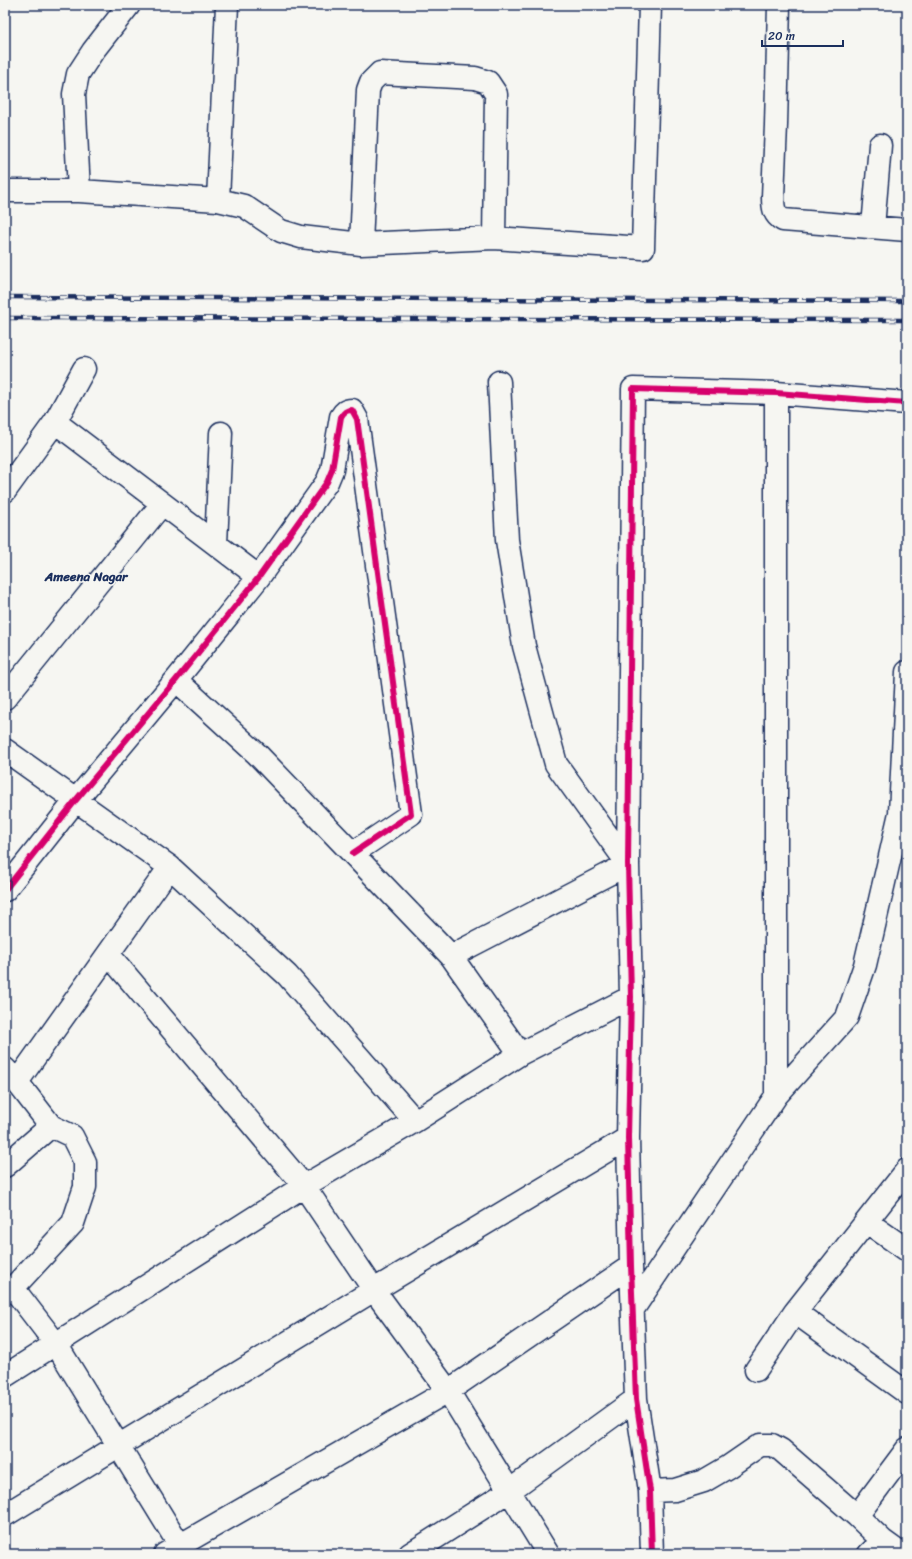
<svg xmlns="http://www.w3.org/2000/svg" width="912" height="1559" viewBox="0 0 912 1559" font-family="Sriracha,sans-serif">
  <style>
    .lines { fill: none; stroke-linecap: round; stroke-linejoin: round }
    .street-casing { stroke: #1b2f5e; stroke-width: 25 }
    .street { stroke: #f6f6f2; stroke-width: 22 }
    .rail-casing { stroke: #1b2f5e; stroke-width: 4.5 }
    .rail { stroke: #f6f6f2; stroke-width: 3; stroke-dasharray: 9; stroke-linecap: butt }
    .cycleway-casing { stroke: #f6f6f2; stroke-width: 8 }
    .cycleway { stroke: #d6006c; stroke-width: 6 }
    .labels { text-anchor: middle; stroke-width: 3; stroke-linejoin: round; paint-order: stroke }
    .neighbourhood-label { font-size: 13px; font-weight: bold; fill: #1b2f5e; stroke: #f6f6f2 }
  </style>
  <rect width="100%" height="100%" fill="#f6f6f2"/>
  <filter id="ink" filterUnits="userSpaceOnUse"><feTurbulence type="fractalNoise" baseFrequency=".025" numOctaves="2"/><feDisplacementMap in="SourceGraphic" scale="8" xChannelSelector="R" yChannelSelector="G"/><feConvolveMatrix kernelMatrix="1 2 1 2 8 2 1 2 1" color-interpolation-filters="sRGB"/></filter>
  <g filter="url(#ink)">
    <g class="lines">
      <!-- street casing -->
      <g class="street-casing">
        <path id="street" d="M779,5L776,125L773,197C773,208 774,215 783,220L907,230
          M5,191H79L218,200L244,206L281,231L301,237L361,244L494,238L643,248L650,5
          M79,191L74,94L78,74L93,51L129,5
          M218,200L227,5
          M873,227L880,145
          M361,244L368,90L371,82L380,73L475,78L488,82L496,94L494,238
          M55,422L259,577
          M5,491L55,422L84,369
          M216,544L221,433
          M176,680L257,754L451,956L520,1054
          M5,698L162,504
          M5,750L170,867L287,975L415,1121
          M5,890L76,800L176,680L259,577L327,482L332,470L341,417C344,412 346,410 352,410L357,419L411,814L353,853
          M109,955L304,1186L374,1290L448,1391L548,1554
          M451,956L628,864L556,764L524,646L507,540L499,382
          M5,1069L17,1082L51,1126L72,1136L85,1162V1187L73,1223L13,1288L56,1344L185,1554
          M17,1082L170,867
          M776,1096L847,1017L865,965L900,813L907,672
          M5,1166L51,1126
          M867,1222L907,1250
          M633,1309L776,1096V393
          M795,1312L907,1393
          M756,1370L795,1312L907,1170
          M5,1376L304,1186L415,1121L520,1054L631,997
          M650,1491L675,1490L704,1481L728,1467L760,1445H772L781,1450L857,1516L883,1541L901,1554
          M5,1515L374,1290L628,1138
          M857,1516L907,1449
          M165,1554L448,1391L631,1266
          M410,1554L509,1491L636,1399
          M652,1554L650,1491L636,1399L631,1266L628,1138L631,997L628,864L633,389L776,393L907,403
          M869,1554L883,1541"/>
      </g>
      <!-- street -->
      <use href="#street" class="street"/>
      <!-- rail casing -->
      <g class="rail-casing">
        <path id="rail" d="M5,297L907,301
          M5,318L907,320"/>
      </g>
      <!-- rail -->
      <use href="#rail" class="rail"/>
      <!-- cycleway casing -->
      <g class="cycleway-casing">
        <path id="cycleway" d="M5,890L76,800L176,680L259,577L327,482L332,470L341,417C344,412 346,410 352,410L357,419L411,814L353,853
          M652,1554L650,1491L636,1399L631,1266L628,1138L631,997L628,864L633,389L776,393L907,403"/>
      </g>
      <!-- cycleway -->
      <use href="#cycleway" class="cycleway"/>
    </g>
  </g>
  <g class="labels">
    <!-- neighbourhood labels -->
    <g class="neighbourhood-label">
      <text x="86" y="581">Ameena Nagar</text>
    </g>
  </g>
  <!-- margin -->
  <rect width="912" height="1559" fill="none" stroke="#f6f6f2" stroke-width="20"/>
  <rect x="10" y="10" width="892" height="1539" fill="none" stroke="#1b2f5e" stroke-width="1.5" filter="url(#ink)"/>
  <!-- scale -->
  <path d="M762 40v6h81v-6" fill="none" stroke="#1b2f5e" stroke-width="2"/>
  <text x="768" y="40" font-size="12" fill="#1b2f5e" stroke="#f6f6f2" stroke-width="3" paint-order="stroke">20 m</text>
</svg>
